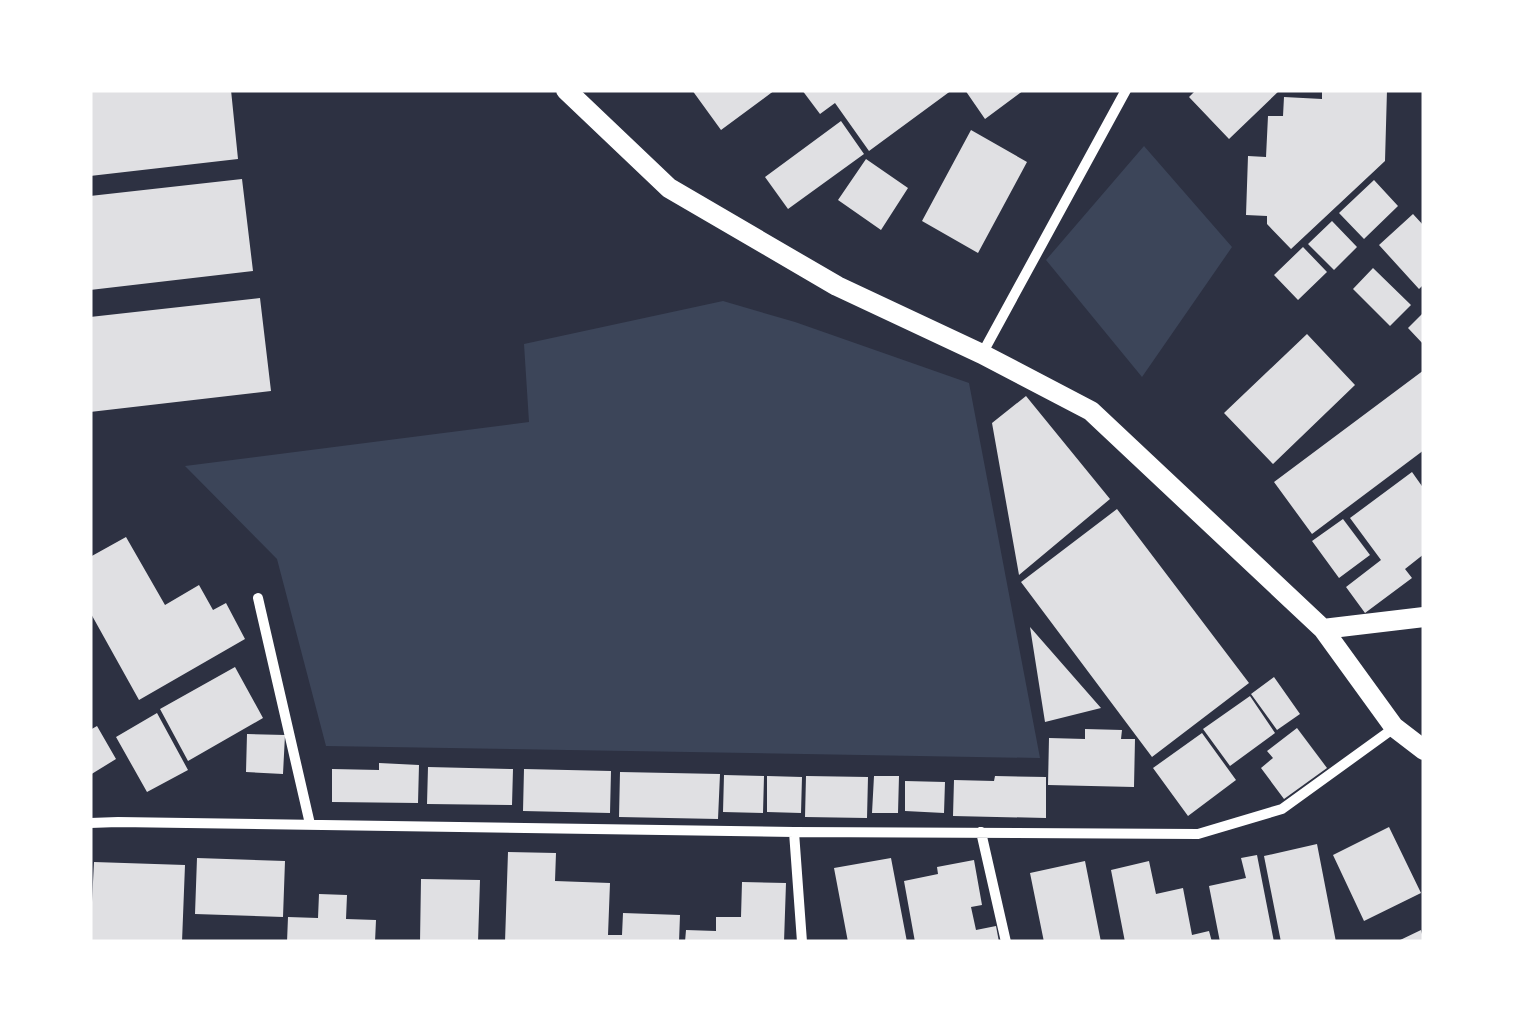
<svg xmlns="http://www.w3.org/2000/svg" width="1514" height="1032" viewBox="0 0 1514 1032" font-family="'Source Sans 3',sans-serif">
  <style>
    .green { fill: #3c4559 }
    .building { fill: #e0e0e3 }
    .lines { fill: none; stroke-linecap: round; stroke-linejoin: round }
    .minor { stroke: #fff; stroke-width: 10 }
    .secondary { stroke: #fff; stroke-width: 20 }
  </style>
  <rect width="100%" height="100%" fill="#2d3142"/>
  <!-- green -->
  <path class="green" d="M1144,146L1232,247L1142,377L1046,260Z
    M723,301L795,322L969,383L1040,758L326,746L277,559L185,466L529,422L524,344Z"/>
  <!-- building -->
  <path class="building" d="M90,90H231L238,159L90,176Z
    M692,90H775L721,130Z
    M802,90H952L869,151L835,103L820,114Z
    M965,90H1024L985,119Z
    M1196,90H1280L1229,139L1189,97Z
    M1322,90H1387L1385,161L1291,249L1267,224V216L1246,215L1248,156L1266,157L1268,116H1283L1284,97L1322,99Z
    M841,121L864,154L788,209L765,177Z
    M971,130L1027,162L978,253L922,221Z
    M866,159L908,188L881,230L838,200Z
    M242,179L253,271L90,290V196Z
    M1374,180L1398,206L1364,239L1339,213Z
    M1413,214L1424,226V284L1419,289L1379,245Z
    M1332,221L1357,247L1334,270L1308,244Z
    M1303,247L1327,272L1298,300L1274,275Z
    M1373,268L1411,305L1390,326L1353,289Z
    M260,298L271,391L90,412V317Z
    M1424,312V345L1408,328Z
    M1307,334L1355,385L1273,464L1224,413Z
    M1424,370V450L1312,534L1274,482Z
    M1026,396L1110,499L1019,575L992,423Z
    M1412,472L1424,489V554L1405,569L1412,578L1365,613L1346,587L1381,560L1350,518Z
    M1117,509L1249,683L1152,757L1021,582Z
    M1343,519L1370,555L1339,578L1312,541Z
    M126,537L165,605L199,585L213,610L226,603L245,639L139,700L90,612V557Z
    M1030,627L1101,708L1045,722Z
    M235,667L263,718L188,761L160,709Z
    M1274,677L1300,714L1277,730L1251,694Z
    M1250,696L1275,733L1230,766L1203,729Z
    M157,713L188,770L147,792L116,737Z
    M97,726L116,759L90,775V730Z
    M1297,728L1327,768L1284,799L1261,768L1273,758L1267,751Z
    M1085,729L1122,730L1121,739H1135L1134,787L1048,785L1049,738L1085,739Z
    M1202,733L1236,780L1188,816L1153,768Z
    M247,734L285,735L283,774L246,772Z
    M379,763L419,765L418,803L332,802V769L379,770Z
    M428,767L513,769L512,805L427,804Z
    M524,769L611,771L610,813L523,811Z
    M620,772L720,774L718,819L619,817Z
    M724,775L764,776L763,813L723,812Z
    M767,776L802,777L801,813L767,812Z
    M806,776L868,777L867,818L805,817Z
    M874,776H899L898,813H872Z
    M995,776L1046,777V818L953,816L954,780L994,781Z
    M905,781L945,782L944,813L905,811Z
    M1389,827L1421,893L1364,921L1333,855Z
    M1317,844L1336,942H1281L1264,856Z
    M508,852L556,853L555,881L610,883L608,935H622L623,913L680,915L679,942H505Z
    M1257,855L1274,942H1220L1209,886L1246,878L1241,858Z
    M197,858L285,861L283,917L195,914Z
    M891,858L907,942H848L834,868Z
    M974,860L982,905L971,907L976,930L996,926L999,942H915L904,881L938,874L937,867Z
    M1085,861L1101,942H1044L1030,873Z
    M1149,861L1156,894L1183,888L1192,935L1209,931L1212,942H1125L1111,870Z
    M94,862L185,865L182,942H90Z
    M421,879L480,880L478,942H420Z
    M742,882L786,883L784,942H685L686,930L716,931V917H741Z
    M319,894L347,895L346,919L376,920L375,942H287L288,917L318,918Z
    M1421,930L1424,942H1396Z"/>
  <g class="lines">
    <!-- minor -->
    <path class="minor" d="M982,354L1126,90
      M258,598L310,824
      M90,823L118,822L794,832L1198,834L1282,809L1394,728
      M794,832L802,942
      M981,832L1006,942"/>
    <!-- secondary -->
    <path class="secondary" d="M566,90L669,188L837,286L982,354L1091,411L1323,629L1394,727L1424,750
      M1323,629L1424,617"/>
  </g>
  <!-- border -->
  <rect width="1514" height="1032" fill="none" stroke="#ffffff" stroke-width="185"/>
</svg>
